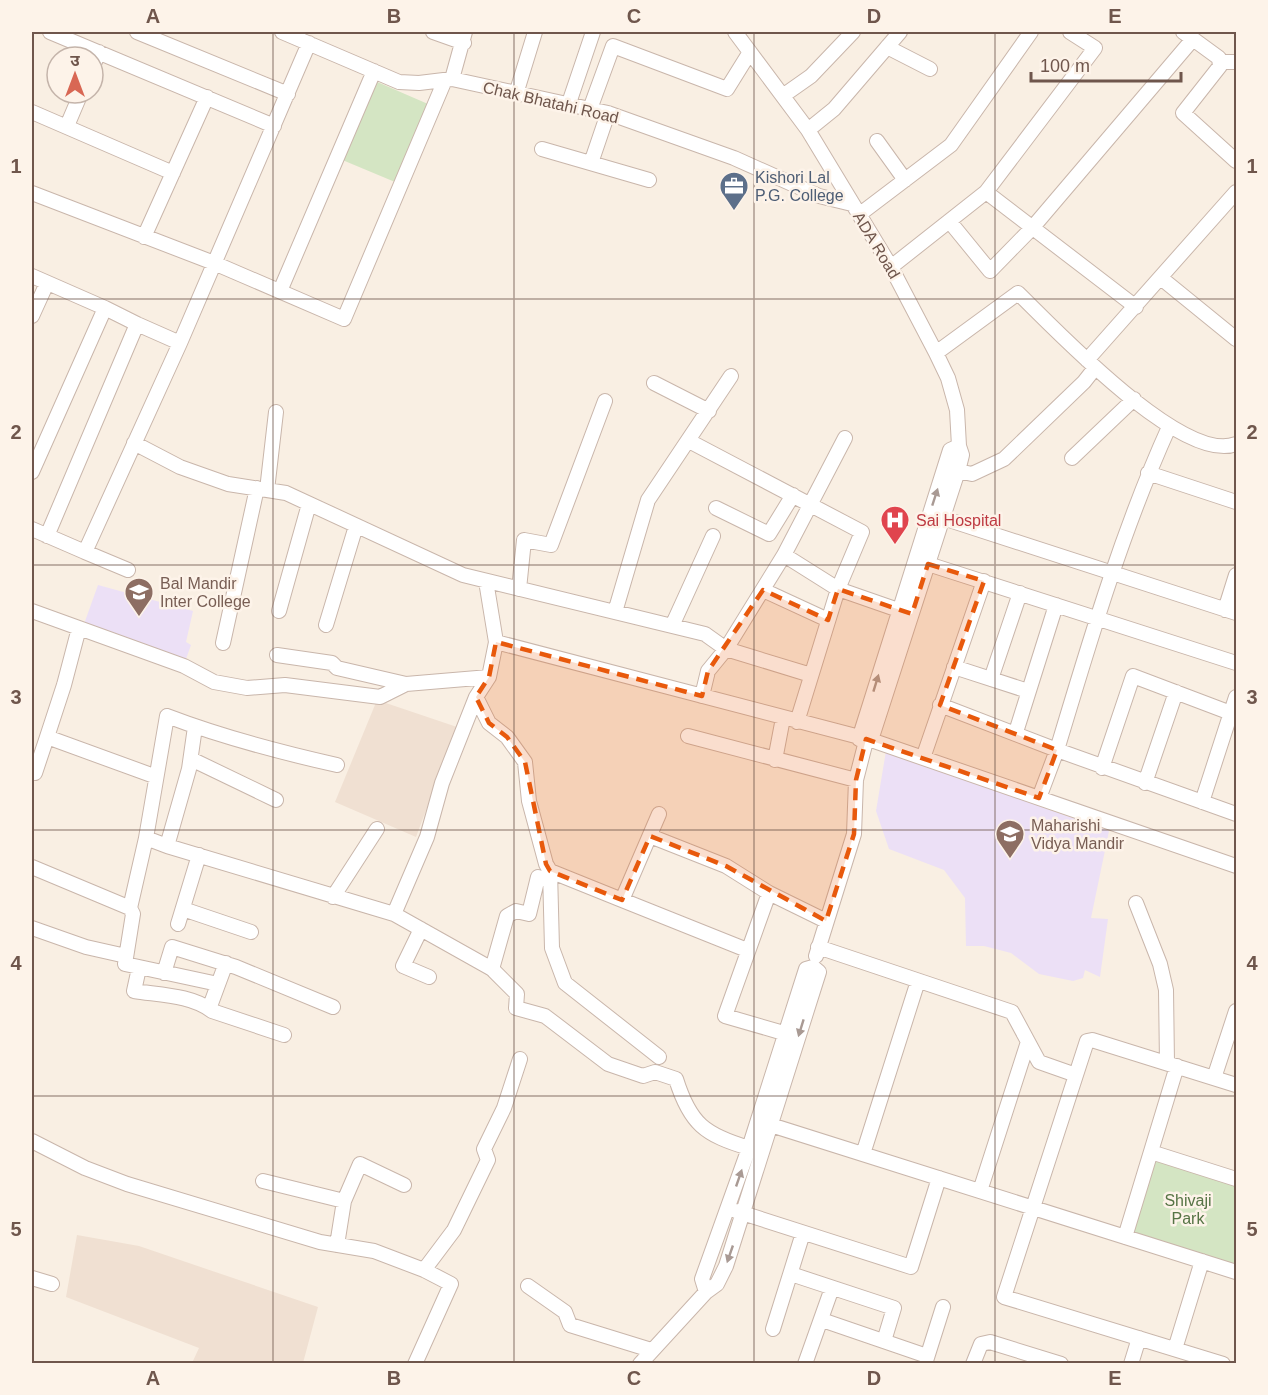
<svg xmlns="http://www.w3.org/2000/svg" width="1268" height="1395" viewBox="0 0 1268 1395" font-family="Arial,'Noto Sans Devanagari',sans-serif">
  <style>
    .residential { fill: #f0e0d2 }
    .education { fill: #ece0f6 }
    .green { fill: #d4e5c3 }
    .lines { fill: none; stroke-linecap: round; stroke-linejoin: round }
    .minor-casing { stroke: #c9b6ab; stroke-width: 16 }
    .minor { stroke: #fff; stroke-width: 14 }
    .oneway { fill: #a99a94 }
    .marked { fill: #e8590c; fill-opacity: 0.2; stroke: #e8590c; stroke-width: 4.5; stroke-dasharray: 12 8; stroke-linejoin: round }
    .grid { fill: none; stroke: #6f564c; stroke-width: 1.5; stroke-opacity: 0.55 }
    .labels { text-anchor: middle; stroke-width: 5; stroke-linejoin: round; paint-order: stroke }
    .street-label { font-size: 16px; fill: #6f564c; stroke: #fdf3e9 }
    .service-label { font-size: 16px; fill: #4e5e75; stroke: #fdf3e9; text-anchor: start }
    .health-label { font-size: 16px; fill: #be3a42; stroke: #fdf3e9; text-anchor: start }
    .education-label { font-size: 16px; fill: #785e54; stroke: #fdf3e9; text-anchor: start }
    .park-label { font-size: 16px; fill: #567445; stroke: #fdf3e9 }
    .neatline { fill: none; stroke: #6f564c; stroke-width: 2 }
    .grid-label { font-size: 20px; text-anchor: middle; font-weight: bold; fill: #6f564c }
  </style>
  <rect width="100%" height="100%" fill="#f9efe3"/>
  <!-- residential -->
  <path class="residential" d="M377,700L457,727L416,837L335,802Z
    M77,1235L139,1246L318,1307L303,1363H192L199,1348L66,1297Z"/>
  <!-- education -->
  <path class="education" d="M98,585L193,611L186,642L191,645L186,659L84,624Z
    M886,751L1109,831L1091,918L1108,919L1100,977L1085,970L1083,978L1073,981L1039,974L1011,953L984,946H966L965,898L944,870L889,849L876,811Z"/>
  <!-- green -->
  <path class="green" d="M375,81L428,104L395,182L340,159Z
    M1153,1158L1236,1184V1265L1131,1231Z"/>
  <g class="lines">
    <!-- minor casing -->
    <g class="minor-casing">
      <path id="minor" d="M50,32L274,126
        M137,32L288,94
        M282,32L399,82L419,83L452,79L608,113L734,158L819,196L852,204
        M433,32L464,43
        M735,32L808,130L891,267L936,353L948,378L957,410L959,446L962,455L958,471L871,740
        M1193,39L1219,58L1220,66L1183,113L1236,161
        M887,47L930,69
        M1220,62H1236
        M93,66L99,52
        M452,79L465,32
        M516,94L535,32
        M784,95L811,76L853,32
        M569,103L593,32
        M590,109L613,46L727,89L750,52
        M32,112L173,173
        M67,126L81,93
        M808,130L834,109L900,32
        M877,141L905,180
        M542,149L649,180
        M591,163L608,113
        M986,192L1136,307
        M32,193L214,263L344,319L445,80
        M860,214L951,145L1031,32
        M950,222L990,271L1033,227L1193,39L1183,32
        M144,237L207,97
        M891,267L986,192L1095,48L1070,32
        M32,276L105,308
        M1161,278L1236,339
        M280,291L374,71
        M32,316L47,283
        M936,353L1018,293C1055,329 1183,465 1236,444
        M1087,360L1236,192
        M654,383L709,411
        M1169,427C1122,531 1090,640 1057,750L1236,814
        M689,441L862,532L838,589L797,722
        M134,443L180,467L228,484L286,493L463,575L705,634L726,649L811,675
        M1072,458L1134,399
        M958,471L972,474L1004,459L1084,382L1095,368
        M32,472L105,308L137,324
        M1148,473L1236,502
        M267,490L276,412
        M716,508L769,534L793,495
        M943,518L1236,613
        M32,529L85,552L180,343L309,43
        M47,536L137,324L180,343
        M85,552L128,570
        M784,555L838,589L907,613
        M928,564L1236,663
        M486,581L496,642
        M519,589L524,540L551,545L605,401
        M763,590L828,620
        M1225,610L1236,575
        M32,611L184,666L214,682L247,688L285,685L380,697L406,684
        M279,611L309,504
        M615,612L648,500L731,376
        M326,625L356,526
        M672,626L713,536
        M79,628L64,685L47,737L154,776
        M223,643L257,488
        M277,655L332,663L337,668L406,684L489,677
        M954,667L1028,691
        M991,679L1020,593
        M702,696L708,671L726,649L784,555L845,438
        M476,697L489,723L507,737L525,762L529,801L546,864L550,871L622,900
        M940,705L1057,750L1039,798
        M1016,732L1056,605
        M688,736L856,780
        M859,739L950,450L959,446
        M923,758L984,581
        M191,759L276,800
        M775,760L783,718
        M1102,768L1133,676L1236,715
        M35,773L47,737
        M1145,783L1176,692
        M1202,802L1236,697
        M659,814L622,900L747,950
        M650,836L726,866L769,893L826,921
        M146,838L167,846L189,769L195,727
        M167,846L394,914L492,969L517,994L516,1008L545,1016L608,1064L643,1076L655,1072L676,1079C690,1124 705,1135 749,1148
        M32,867L130,908
        M550,871L552,948L565,983L659,1057
        M769,893L725,1016L787,1034
        M333,897L377,829
        M1136,903L1160,964L1166,990L1167,1063
        M183,909L251,932
        M394,914L427,837L442,783L476,697L489,677L496,642L871,740L1236,866
        M178,924L199,855
        M32,928L86,947L126,956
        M421,929L403,966L429,977
        M818,947L1012,1012L1039,1062L1076,1075
        M816,956L854,834L856,780L866,741
        M139,968L134,991C159,995 192,995 212,1011L284,1035
        M492,969L507,916L516,911L529,914L538,877L551,880
        M164,973L172,947L236,967L333,1007
        M218,984L125,964L133,914L130,908L146,838L167,716C222,737 279,752 337,765
        M209,1009L226,963
        M1214,1078L1236,1011
        M758,1121L1236,1272
        M32,1141L85,1168L127,1184L320,1242L374,1251L424,1270L451,1284L415,1364
        M1151,1152L1236,1179
        M863,1154L918,981
        M263,1181L344,1201
        M980,1191L1027,1045
        M736,1211L911,1267L939,1178
        M1125,1237L1177,1066
        M337,1245L344,1201L360,1164L404,1185
        M424,1270L454,1230L488,1160L484,1149L504,1108L520,1059
        M791,1274L894,1308L884,1341
        M32,1278L52,1284
        M528,1286L565,1312L570,1325L651,1350
        M706,1292L702,1279L749,1148L806,969L813,967
        M822,1320L927,1356
        M773,1329L803,1233
        M1175,1349L1202,1261
        M640,1364L706,1292L717,1284L726,1266L819,972L813,967
        M805,1364L832,1288
        M925,1364L943,1307
        M973,1364L981,1344L990,1342L1061,1364
        M1131,1364L1139,1338
        M1223,1364L1004,1297L1087,1041L1092,1040L1236,1085"/>
    </g>
    <!-- minor -->
    <use href="#minor" class="minor"/>
  </g>
  <!-- one-way arrows -->
  <defs><path id="oneway-solid" d="M-6-.8H1V-3.2L6.5 0L1 3.2V.8H-6Z" transform="scale(1.5)"/></defs>
  <g class="oneway">
    <use href="#oneway-solid" transform="translate(935 497) rotate(-72)"/>
    <use href="#oneway-solid" transform="translate(876 683) rotate(-73)"/>
    <use href="#oneway-solid" transform="translate(801 1028) rotate(107)"/>
    <use href="#oneway-solid" transform="translate(739 1178) rotate(-71)"/>
    <use href="#oneway-solid" transform="translate(730 1254) rotate(109)"/>
  </g>
  <!-- marked area -->
  <path class="marked" d="M928,564L984,581L940,705L1057,750L1039,798L866,739L856,780L854,834L826,921L726,866L650,836L622,900L550,871L546,864L525,762L507,737L489,723L476,697L489,677L496,642L702,696L708,671L763,590L828,620L838,589L912,614Z"/>
  <!-- grid -->
  <path class="grid" d="M273,32V1364M514,32V1364M754,32V1364M995,32V1364M32,299H1236M32,565H1236M32,830H1236M32,1096H1236"/>
  <!-- icons -->
  <defs>
    <g id="office-pin" transform="scale(1.5)"><path d="M0 17L-7.5 6A9.5 9.5 0 1 1 7.5 6Z" fill="#5c6f8a" stroke="#fdf3e9"/><path d="M-6-3h4V-5.5h4V-3h4V5H-6ZM-1-4.5V-3h2v-1.5ZM-6 0V1H6V0Z" fill="#fff"/></g>
    <g id="hospital-pin" transform="scale(1.5)"><path d="M0 17L-7.5 6A9.5 9.5 0 1 1 7.5 6Z" fill="#e0444e" stroke="#fdf3e9"/><path d="M-5-5h3v3.5h4V-5h3V5h-3V1.5h-4V5h-3Z" fill="#fff"/></g>
    <g id="school-pin" transform="scale(1.5)"><path d="M0 17L-7.5 6A9.5 9.5 0 1 1 7.5 6Z" fill="#8d6e63" stroke="#fdf3e9"/><path d="M0-5L7-2L0 1L-7-2ZM-4 1L0 2.5L4 1V4Q0 6-4 4Z" fill="#fff"/></g>
  </defs>
  <g fill-rule="evenodd">
    <use href="#office-pin" x="734" y="186"/>
    <use href="#hospital-pin" x="895" y="520"/>
    <use href="#school-pin" x="139" y="592"/>
    <use href="#school-pin" x="1010" y="834"/>
  </g>
  <g class="labels">
    <!-- street labels -->
    <g class="street-label">
      <text transform="translate(551 102) rotate(13)" y="6">Chak Bhatahi Road</text>
      <text transform="translate(877 245) rotate(59)" y="6">ADA Road</text>
    </g>
    <!-- service labels -->
    <g class="service-label">
      <text x="755" y="183">Kishori Lal<tspan x="755" dy="18">P.G. College</tspan></text>
    </g>
    <!-- health labels -->
    <g class="health-label">
      <text x="916" y="526">Sai Hospital</text>
    </g>
    <!-- education labels -->
    <g class="education-label">
      <text x="160" y="589">Bal Mandir<tspan x="160" dy="18">Inter College</tspan></text>
      <text x="1031" y="831">Maharishi<tspan x="1031" dy="18">Vidya Mandir</tspan></text>
    </g>
    <!-- park labels -->
    <g class="park-label">
      <text x="1188" y="1206">Shivaji<tspan x="1188" dy="18">Park</tspan></text>
    </g>
  </g>
  <!-- border -->
  <rect width="1268" height="1395" fill="none" stroke="#fdf3e9" stroke-width="66"/>
  <!-- north arrow -->
  <g transform="translate(75 75)"><circle r="28" fill="#fdf3e9" stroke="#c4b4aa" stroke-width="1.5"/>
  <path d="M0-4.5L10 22L0 15L-10 22Z" fill="#d86754"/>
  <text y="-9" font-size="16" font-weight="bold" text-anchor="middle" fill="#6f564c">उ</text>
  </g>
  <!-- scale -->
  <path d="M1031 72v9h150v-9" fill="none" stroke="#6f564c" stroke-width="3"/>
  <text x="1040" y="72" font-size="18" fill="#6f564c" stroke="#fdf3e9" stroke-width="4.5" paint-order="stroke">100 m</text>
  <rect x="33" y="33" width="1202" height="1329" class="neatline"/>
  <g class="grid-label">
    <text x="153" y="23">A</text>
    <text x="394" y="23">B</text>
    <text x="634" y="23">C</text>
    <text x="874" y="23">D</text>
    <text x="1115" y="23">E</text>
    <text x="16" y="173">1</text>
    <text x="1252" y="173">1</text>
    <text x="16" y="439">2</text>
    <text x="1252" y="439">2</text>
    <text x="16" y="704">3</text>
    <text x="1252" y="704">3</text>
    <text x="16" y="970">4</text>
    <text x="1252" y="970">4</text>
    <text x="16" y="1236">5</text>
    <text x="1252" y="1236">5</text>
    <text x="153" y="1385">A</text>
    <text x="394" y="1385">B</text>
    <text x="634" y="1385">C</text>
    <text x="874" y="1385">D</text>
    <text x="1115" y="1385">E</text>
  </g>
</svg>
